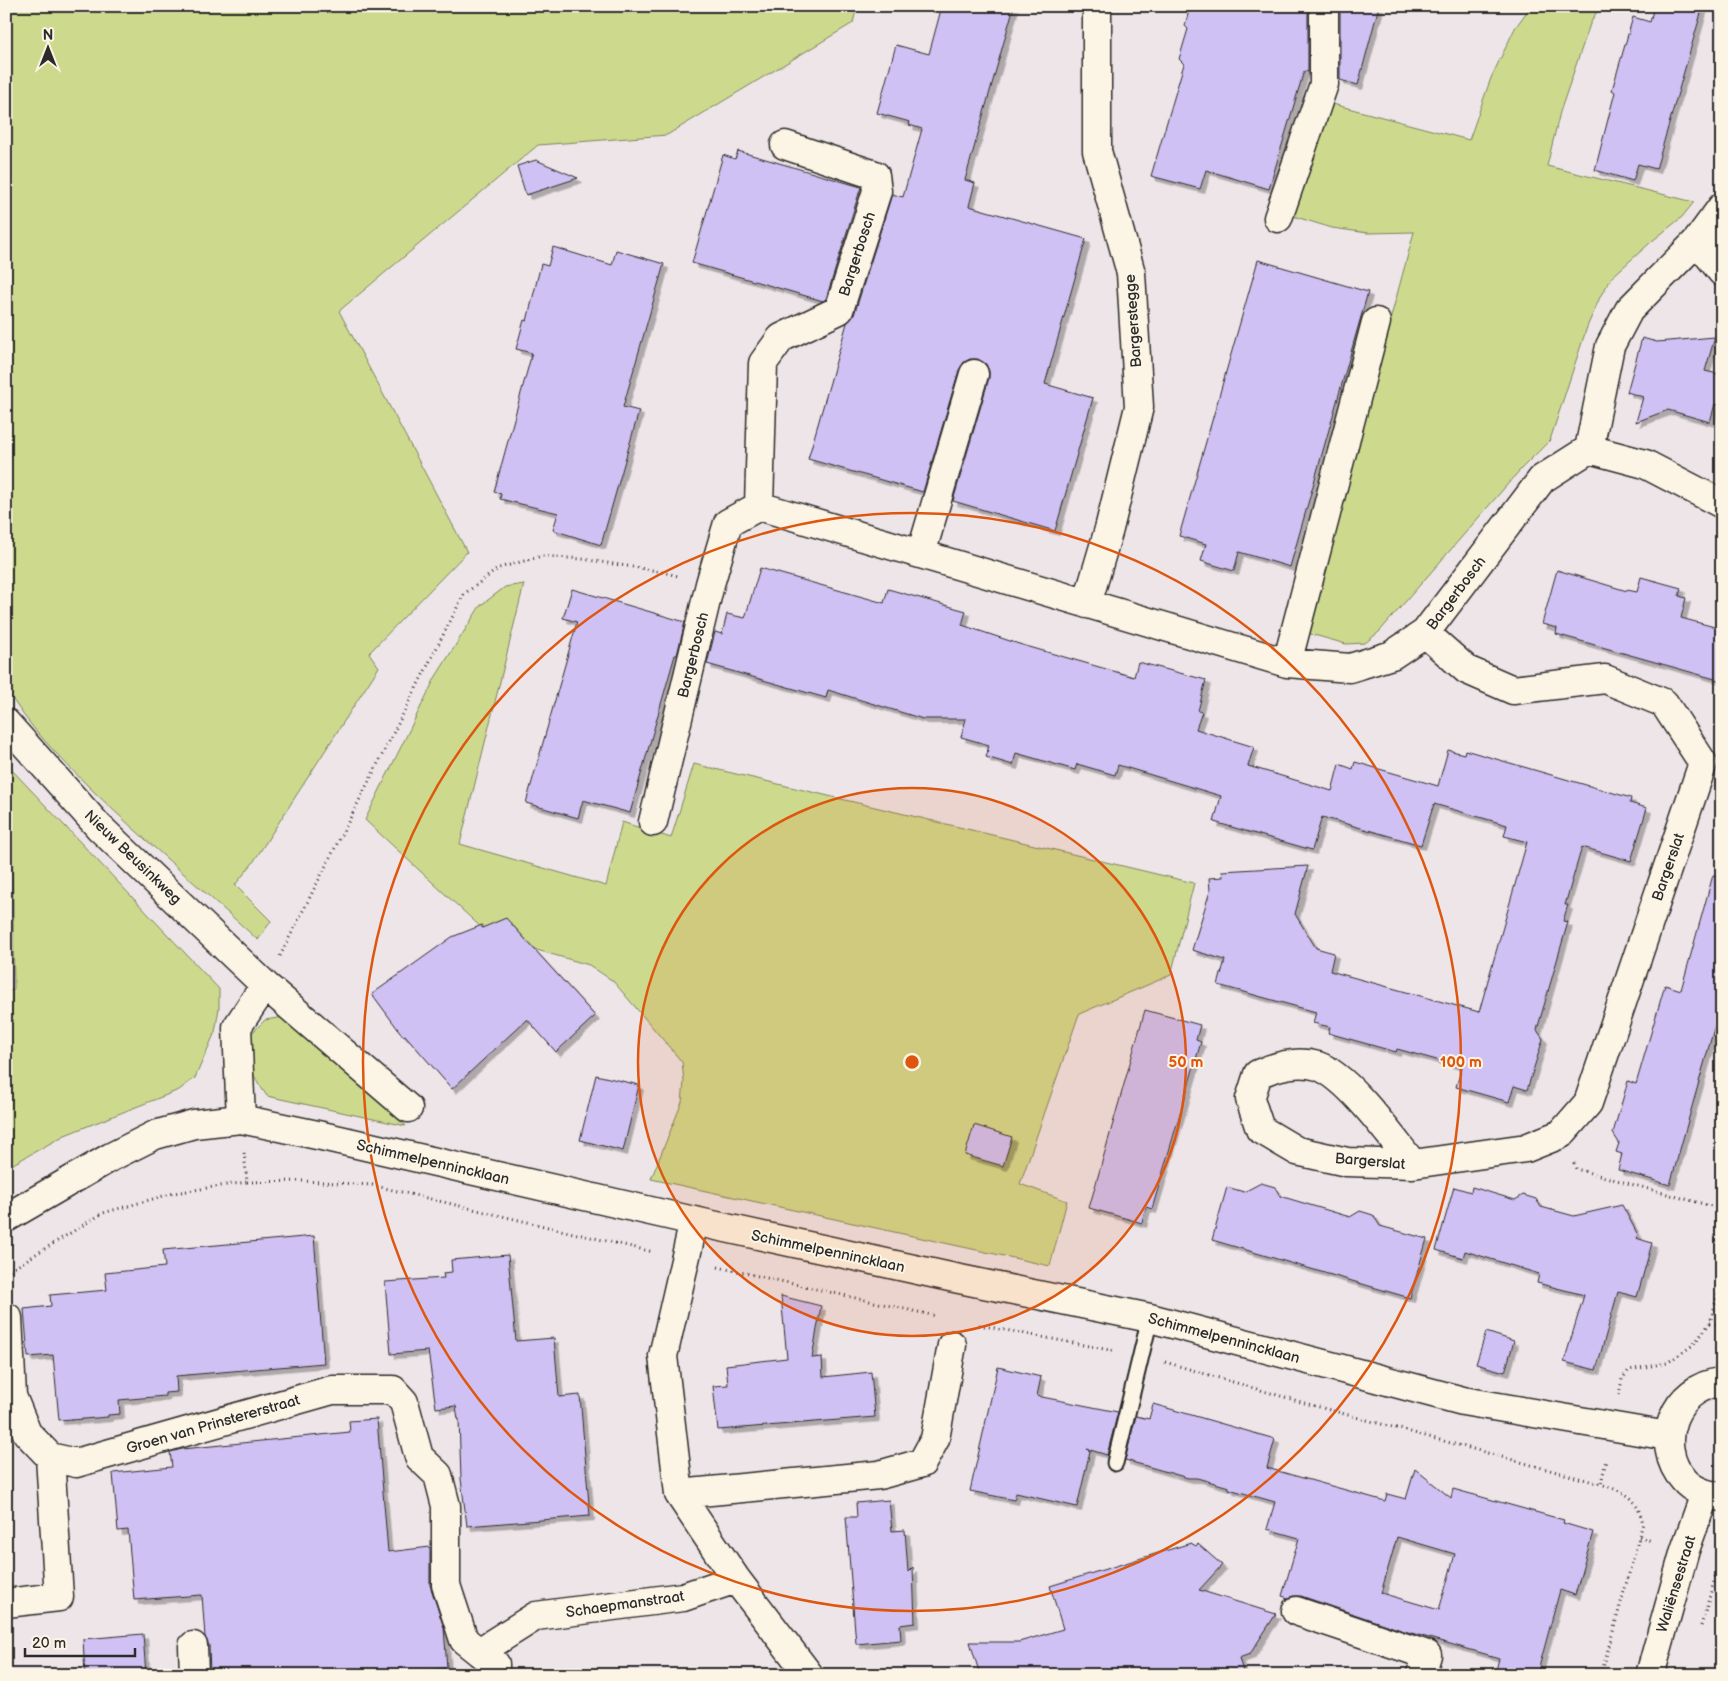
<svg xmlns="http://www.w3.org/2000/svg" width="1728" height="1681" viewBox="0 0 1728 1681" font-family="'Balsamiq Sans',sans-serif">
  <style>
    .green { fill: #cdda8e; stroke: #7c825c }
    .building { fill: #cfc1f3; stroke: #2b2b2b; fill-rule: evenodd; filter: url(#shadow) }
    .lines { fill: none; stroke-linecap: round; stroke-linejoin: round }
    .lane-casing { stroke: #2b2b2b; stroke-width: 19 }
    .street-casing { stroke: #2b2b2b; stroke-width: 31 }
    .secondary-casing { stroke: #2b2b2b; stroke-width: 31 }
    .path { stroke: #2b2b2b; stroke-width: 3; stroke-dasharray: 1 4; stroke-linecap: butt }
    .lane { stroke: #fcf5e5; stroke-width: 15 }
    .street { stroke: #fcf5e5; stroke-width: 28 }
    .secondary { stroke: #fcf5e5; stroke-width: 28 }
    .ring { fill: none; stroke: #df570e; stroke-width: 2.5 }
    .labels { text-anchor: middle; stroke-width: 4; stroke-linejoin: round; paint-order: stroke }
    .street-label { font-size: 15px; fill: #2b2b2b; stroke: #fcf5e5 }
    .centre { fill: #df570e; stroke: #fcf5e5; stroke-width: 2.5 }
    .ring-label { font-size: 15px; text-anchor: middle; font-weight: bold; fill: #df570e; stroke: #fcf5e5; stroke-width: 4; stroke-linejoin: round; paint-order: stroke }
  </style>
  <defs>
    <filter id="shadow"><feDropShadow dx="4.5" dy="4.5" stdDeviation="0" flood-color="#0004"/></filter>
  </defs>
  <rect width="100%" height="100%" fill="#eee5e9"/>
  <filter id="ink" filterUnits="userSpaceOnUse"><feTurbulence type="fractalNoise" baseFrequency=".02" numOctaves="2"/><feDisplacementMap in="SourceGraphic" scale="10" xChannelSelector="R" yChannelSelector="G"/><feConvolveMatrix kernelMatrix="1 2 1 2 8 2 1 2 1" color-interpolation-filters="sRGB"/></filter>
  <g filter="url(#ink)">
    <!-- green -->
    <path class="green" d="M6,6H857L853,23L667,135L538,145L339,311L467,552L369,653L379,667L252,864L235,885L271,921L258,940C202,889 144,840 89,787C59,756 27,726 6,688Z
      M1531,6H1600L1590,24L1560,112L1547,166L1694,202L1682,217L1651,242L1612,277L1601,295L1587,327L1550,440L1520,470L1379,632L1365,643L1346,644L1300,631L1368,402L1414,232L1368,233L1332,228L1293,216L1329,103L1469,140L1491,78L1515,28Z
      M524,584L460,844L606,886L622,822L671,838L694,764L1194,883L1171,975L1079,1014L1020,1184L1067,1201L1050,1266L651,1179L682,1102L684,1082L682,1062L613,981L589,965L530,948L485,931L365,820L435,678L480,606L505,587Z
      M11,769L219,989V1008L215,1032L195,1078L179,1090L65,1135L6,1168V991L14,990Z
      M291,1016L303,1025L406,1126L267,1096C250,1072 247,1064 250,1035L265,1020Z"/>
    <!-- building -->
    <path class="building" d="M942,6H1014L965,180L975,183L969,206L1086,239L1045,384L1093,398L1055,531L953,501L989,378V371L986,364L978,359H970L964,362L959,370L923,492L808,459L847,323L854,315L892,194L903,197L922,129L909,125L910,122L877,113L896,45L929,54Z
      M1190,6H1308V72L1304,71L1269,189L1206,170L1200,189L1151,176L1184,64L1179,59L1188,29L1185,26Z
      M1340,6H1379L1358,85L1340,80Z
      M1654,6H1703L1656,169L1638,164L1633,181L1595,170L1615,92L1612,90L1633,17L1650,22Z
      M738,151L861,187L826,299L823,301L692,263L723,155L735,159Z
      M536,160L578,178L526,195L517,166Z
      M553,247L612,265L616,250L664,264L623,407L639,411L601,545L553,530L558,513L500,499L501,494L494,492L532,353L516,349L524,320L527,321L541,264L548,266Z
      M1258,260L1368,292L1290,567L1239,552L1234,571L1201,561L1206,544L1179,536Z
      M1715,337L1705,371L1722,375V406L1715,404L1710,422L1668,410L1636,422L1643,397L1627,392L1642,338L1657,342Z
      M760,568L884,603L888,589L966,611L962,625L1019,644L1134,677L1138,662L1206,680L1198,711L1202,712L1196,729L1254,747L1248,766L1332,791L1339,764L1353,769L1355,762L1438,786L1448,750L1464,754L1465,750L1631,798L1630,803L1647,808L1631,861L1582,847L1565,905H1568L1563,921L1568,922L1537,1030L1543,1039L1527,1090L1514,1086L1509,1102L1456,1087L1462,1067L1397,1049L1396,1052L1328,1033L1330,1027L1313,1023L1316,1012L1218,985L1225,960L1192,950L1210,891L1209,878L1223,877L1222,871L1308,866L1295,914L1316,948L1334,953L1330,971L1479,1012L1527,842L1504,836L1507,825L1434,804L1421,845L1322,817L1312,850L1214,822L1221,796L1118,765L1115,775L1077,764L1075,770L1016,753L1013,765L986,757L989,745L961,737L966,719H923L828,690L826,698L707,664L715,632L722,634L727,614L745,618Z
      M1557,570L1627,591V590L1637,592L1641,577L1681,588L1679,596L1686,598L1681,618L1722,629V681L1556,634L1557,628L1542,624Z
      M572,589L685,622L677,655H675L630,813L583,800L578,818L526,803L577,622L563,618Z
      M1713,875L1722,876V1000L1670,1185L1618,1170L1622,1154L1616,1152L1619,1143L1613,1133L1628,1081L1636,1084L1665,985L1681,990Z
      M506,918L595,1016L556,1052L527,1019L452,1089L405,1035L403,1036L372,994L452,937L482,925V928Z
      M1145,1010L1200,1025L1196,1040L1201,1042L1152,1209L1146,1207L1142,1223L1089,1208Z
      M596,1075L639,1085L623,1151L580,1140Z
      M974,1125L1012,1137L1003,1166L965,1155Z
      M1261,1183L1275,1187L1280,1196L1350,1217L1360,1211L1373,1215L1380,1226L1427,1239L1410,1298L1212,1240L1227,1187L1244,1192Z
      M1454,1187L1471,1192L1472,1187L1515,1200L1523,1195L1536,1199L1541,1207L1574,1216L1622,1205L1638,1235L1636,1238L1652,1243L1637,1297L1618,1292L1596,1370L1564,1362L1584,1295L1537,1283L1539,1274L1465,1251L1463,1258L1436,1250Z
      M314,1236L324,1363L176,1376L177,1392L165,1393V1396L119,1400L120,1414L108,1415V1417L72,1420V1419L59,1420L53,1355L28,1357L24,1309L51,1306L50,1295L107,1290L105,1273L165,1267L163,1250Z
      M508,1255L516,1341L554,1338L559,1397L580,1395L590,1516L467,1526L461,1479L459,1419H458L456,1406L436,1408L428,1351L391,1354L385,1282L444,1278L443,1273L452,1272L451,1260Z
      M781,1296L821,1306L812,1358L822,1357L823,1377L871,1372L875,1417L718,1430L713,1386L728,1385L726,1365L787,1358Z
      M1486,1332L1514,1341L1505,1372L1476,1364Z
      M998,1367L1041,1377L1037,1396L1118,1412L1107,1455L1087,1449L1090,1451L1077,1507L1016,1493L1014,1500L970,1491Z
      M1153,1404L1275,1439L1267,1468L1385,1501L1387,1494L1406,1499L1415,1469L1451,1498L1453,1489L1564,1520L1563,1523L1593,1532L1575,1595L1560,1590L1537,1675H1495L1499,1658L1401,1630L1301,1596H1293L1288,1598L1282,1596L1299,1538L1267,1529L1275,1502L1229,1489V1487L1197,1478H1188L1125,1460L1136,1416L1149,1419ZM1397,1537L1455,1554L1439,1610L1381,1593Z
      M377,1419L388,1552L430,1547V1585L444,1628L447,1668L366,1675H210L209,1645L205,1637L202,1595L134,1600L128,1530L118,1531L113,1473L172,1467L170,1452L182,1449L350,1432L349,1421Z
      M889,1500L892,1531L905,1530L908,1572L913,1567L915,1623L900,1625L901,1640L856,1644L846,1517H857L856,1503Z
      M1191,1543L1196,1546L1198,1544L1222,1565L1199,1590L1276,1614L1250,1654L1239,1658L1244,1675H980L970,1642H1019L1063,1629L1050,1586Z
      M143,1634L146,1675H85L83,1639Z"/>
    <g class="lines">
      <!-- lane casing -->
      <g class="lane-casing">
        <path id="lane" d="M1115,1463L1150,1318"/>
      </g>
      <!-- street casing -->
      <g class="street-casing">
        <path id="street" d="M1278,218L1324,84V6
          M1697,241L1722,207
          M1589,449L1610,346L1629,310L1697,241L1722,272
          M759,506L763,363L781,338L839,310L877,191L875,175L785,145
          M921,554L974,374
          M1087,604L1109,529L1139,407L1131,273L1097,151V6
          M1287,663L1376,322
          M6,723L99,827L265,985L408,1108
          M653,822L710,584L728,523L759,506L1287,663L1350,668L1392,655L1425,633L1542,479L1589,449L1645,464L1722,504
          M241,1119L237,1027L265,985
          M1413,1164C1391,1137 1349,1077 1318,1066C1298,1060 1276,1066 1258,1074L1250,1099L1260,1129L1297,1151L1347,1162L1413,1164L1526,1148L1561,1134L1588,1103L1703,763L1664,703L1605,679L1513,690L1467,670L1425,633
          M694,1221L663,1356L679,1494L736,1579L809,1675
          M8,1318L12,1396L27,1433L50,1457
          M679,1494L879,1475L922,1463L935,1439L952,1345
          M6,1603L59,1597L50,1457L76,1463L332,1390H393L404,1402L419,1457L438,1475L446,1506V1585L464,1640L479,1652
          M1296,1611L1427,1655L1421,1675
          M193,1646L194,1675
          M495,1675V1664L479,1652L536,1616L683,1597L736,1579"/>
      </g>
      <!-- secondary casing -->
      <g class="secondary-casing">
        <path id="secondary" d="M6,1218L111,1157L155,1135L194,1124L241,1119L322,1136L694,1221L950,1277L1150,1318L1463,1401L1668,1436
          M1721,1497C1708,1495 1693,1491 1684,1480C1652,1444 1674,1386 1722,1382
          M1650,1675L1685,1550L1705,1494"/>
      </g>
      <!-- path -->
      <path class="path" d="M280,956L464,594L499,568L542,556L582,559L658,571L678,576
        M1574,1163L1576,1169L1722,1209
        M247,1182L304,1181L372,1185L653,1252
        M718,1267L936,1316
        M6,1273L28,1259L103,1213L174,1193L247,1182L244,1152
        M8,1273V1287
        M1710,1323L1722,1325
        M979,1325L1115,1351
        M1165,1362L1308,1404L1601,1484
        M1619,1395L1622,1379L1629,1370L1667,1363L1693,1345L1710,1323L1722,1278
        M1639,1537L1652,1541
        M1701,1626L1720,1561
        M1601,1675L1643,1523C1635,1494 1627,1494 1601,1484L1606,1460"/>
      <!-- lane -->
      <use href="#lane" class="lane"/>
      <!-- street -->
      <use href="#street" class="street"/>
      <!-- secondary -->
      <use href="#secondary" class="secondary"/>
    </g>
  </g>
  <!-- distance rings -->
  <circle cx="912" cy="1062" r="274" fill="#df570e" fill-opacity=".12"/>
  <g class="ring">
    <circle cx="912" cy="1062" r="274"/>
    <circle cx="912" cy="1062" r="549"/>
  </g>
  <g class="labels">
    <!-- street labels -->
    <g class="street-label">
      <text transform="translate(857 254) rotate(-72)" y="5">Bargerbosch</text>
      <text transform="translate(1133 321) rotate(-94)" y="5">Bargerstegge</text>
      <text transform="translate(1456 593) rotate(-53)" y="5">Bargerbosch</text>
      <text transform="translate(693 655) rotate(-76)" y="5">Bargerbosch</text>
      <text transform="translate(133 857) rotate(44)" y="5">Nieuw Beusinkweg</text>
      <text transform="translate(1668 867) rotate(-71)" y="5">Bargerslat</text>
      <text transform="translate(1370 1161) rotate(5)" y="5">Bargerslat</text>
      <text transform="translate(433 1162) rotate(13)" y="5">Schimmelpennincklaan</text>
      <text transform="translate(828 1251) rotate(12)" y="5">Schimmelpennincklaan</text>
      <text transform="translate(1224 1338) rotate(15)" y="5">Schimmelpennincklaan</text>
      <text transform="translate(213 1424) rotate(-16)" y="5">Groen van Prinstererstraat</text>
      <text transform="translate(1676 1584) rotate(-73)" y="5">Waliënsestraat</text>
      <text transform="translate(625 1604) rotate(-8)" y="5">Schaepmanstraat</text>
    </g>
  </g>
  <circle cx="912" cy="1062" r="8" class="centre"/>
  <g class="ring-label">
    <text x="1186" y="1067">50 m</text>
    <text x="1461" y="1067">100 m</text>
  </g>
  <!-- margin -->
  <rect width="1728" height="1681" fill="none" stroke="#fcf5e5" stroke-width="25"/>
  <rect x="12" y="12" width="1703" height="1656" fill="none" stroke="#2b2b2b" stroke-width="2" filter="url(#ink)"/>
  <!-- north arrow -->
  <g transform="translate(48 48)" stroke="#fcf5e5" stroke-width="4" paint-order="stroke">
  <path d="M0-4L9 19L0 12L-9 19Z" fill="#2b2b2b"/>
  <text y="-8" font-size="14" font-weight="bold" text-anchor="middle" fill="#2b2b2b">N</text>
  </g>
  <!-- scale -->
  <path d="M25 1648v8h110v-8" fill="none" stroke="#2b2b2b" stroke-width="2.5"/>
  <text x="32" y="1648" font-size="15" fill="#2b2b2b" stroke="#fcf5e5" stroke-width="4" paint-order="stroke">20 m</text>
</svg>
